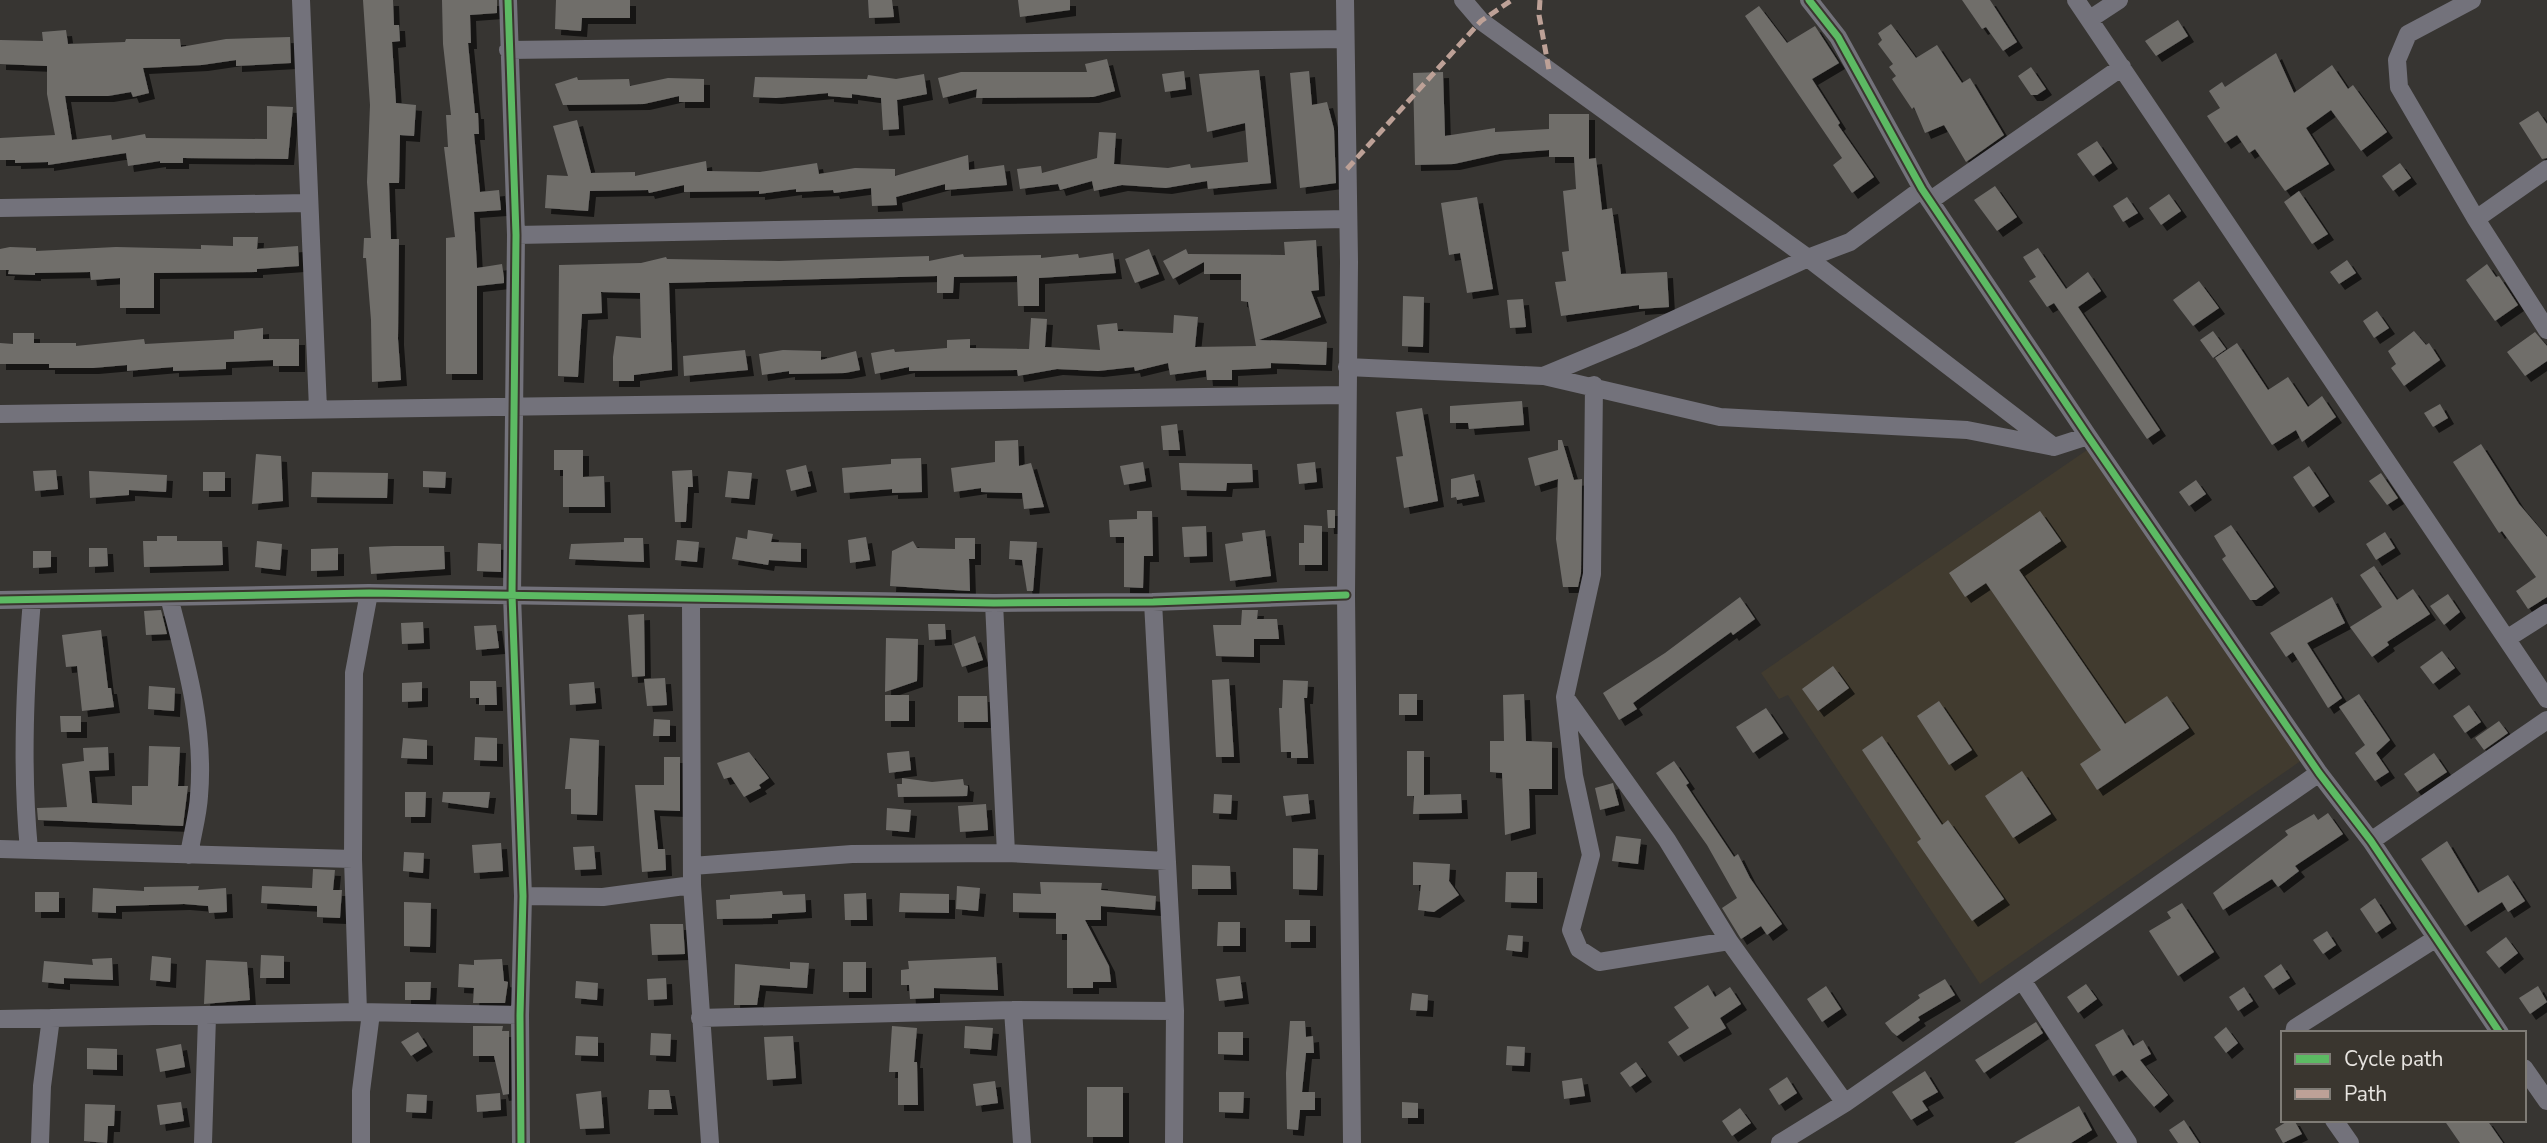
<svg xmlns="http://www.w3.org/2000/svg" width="2547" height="1143" viewBox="0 0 2547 1143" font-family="'Nunito Sans',sans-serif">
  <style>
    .built { fill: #413b2f }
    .building { fill: #706e6b; filter: url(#shadow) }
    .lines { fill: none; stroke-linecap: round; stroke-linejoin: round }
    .street { stroke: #73727b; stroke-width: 18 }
    .quiet { stroke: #bda197; stroke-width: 5; stroke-dasharray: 10 5; stroke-linecap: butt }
    .cycleway-casing { stroke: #3a362f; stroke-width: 11 }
    .cycleway { stroke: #5cba63; stroke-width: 7 }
  </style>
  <defs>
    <filter id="shadow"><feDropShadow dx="6" dy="6" stdDeviation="0" flood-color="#0009"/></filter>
  </defs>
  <rect width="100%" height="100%" fill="#373532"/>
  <!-- built -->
  <path class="built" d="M2090,448L2302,760L1980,984L1788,695L1779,699L1761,673Z"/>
  <!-- building -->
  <path class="building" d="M363,0H393L394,25H399L400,41L392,42L396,103L416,105L414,136L400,135L399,183H389L391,239H399L398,339L401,380L372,382L371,320L366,258H363L364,238H371L367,182L370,105Z
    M442,0H497V13L470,15L471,43H468L475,113H478L479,134H474L480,192L499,190L501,210L474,212L477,268L502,264L504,278V283L477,286V374H446V238L455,237L444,147H448L446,115H451L443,44Z
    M556,0H630V18H582L581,31L555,29Z
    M868,0H892L894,17L869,18Z
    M1018,0H1070V10L1020,17Z
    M1962,0H1990L2017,42L2003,51L1986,27L1982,29Z
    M1759,6L1787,43L1815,26L1839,63L1812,79L1840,123L1838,125L1874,177L1852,193L1833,165L1842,158L1745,16Z
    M2178,20L2188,36L2156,56L2145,41Z
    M1891,24L1916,58L1937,45L1962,83L1970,78L2004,135L1966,162L1944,125L1925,133L1914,107L1912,109L1892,79L1896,76L1889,67L1893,64L1878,44L1882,40L1878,33Z
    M66,30L68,44L125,42L126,39H180L181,47L226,39L290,37L291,63L236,66V60L202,65L143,68L149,93L133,97L131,92L108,96H65L72,140L111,135L112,140L145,134L146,138L267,139V106L293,107L288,159L183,158V163H160V161L128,166L126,153L48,165V162L15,163V160H0V138L55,135L47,94V66L0,64V40L43,41L42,32Z
    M2276,53L2294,93L2332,65L2348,89L2353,85L2387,132L2361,151L2331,110L2306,128L2329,164L2285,191L2255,149L2249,153L2237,135L2225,143L2207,116L2220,108L2209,91L2222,82L2225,87Z
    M1107,59L1115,91L1093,97L976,98L977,89L943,98L938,78L961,72H1087L1085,64Z
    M2031,67L2046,89L2037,95H2031L2018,76Z
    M1259,70L1271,183L1208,189L1207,181L1166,188L1122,185L1094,191L1092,181L1060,190L1058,184L1020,189L1017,169L1041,166L1042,173L1097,158L1099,132L1116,133L1114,164L1168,168L1190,164L1191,168L1248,162L1245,123L1207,132L1199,74Z
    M1184,71L1186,89L1165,92L1162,74Z
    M1309,71L1312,105L1327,102L1334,129L1336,183L1300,188L1290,73Z
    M1443,72L1445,136L1495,128V132L1549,129V114H1589V159L1596,158L1602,210L1612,208L1621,274L1667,272L1669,307L1639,309V305L1561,316L1555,282L1566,281L1562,252L1569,251L1563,191L1576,189L1574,157H1549V150L1499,154L1454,164L1415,165L1413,73Z
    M924,74L927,94L897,100L899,129L883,130L881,98L852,94V98L828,96V93L776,98L753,97L755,77L867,79L868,75L896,79Z
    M577,77L578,80L629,79L630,86L668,78L704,79V102H679V96L644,104L563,105L555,84Z
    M2538,111L2547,124V158L2542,159L2519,123Z
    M577,120L591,173L635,172V176L706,161L707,171L760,172L817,163L819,174L855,168L895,169V176L968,155L969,170L1004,165L1007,185L945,190V184L896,197L897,205L872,206L871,188L834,193L833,190L796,192V189L759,194V191L684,192V185L649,193L648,190L590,191L588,211L545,208L547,175L568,176L553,126Z
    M2097,141L2112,163L2093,176L2077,154Z
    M2400,163L2411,178L2393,191L2382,176Z
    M1995,186L2017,217L1997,231L1974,200Z
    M2299,191L2328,234L2312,244L2284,202Z
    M2169,194L2181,211L2161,225L2149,208Z
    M1477,197L1493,289L1467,293L1460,253L1449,255L1441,203Z
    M2127,197L2138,213L2123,222L2113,206Z
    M233,237H258L257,249L298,246L299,266L257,269V272L154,273V308H120V278L91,280L90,272L35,273V275L8,274L9,270H0V249L10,247L36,248V251L116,247L201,249V245L233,246Z
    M1316,240L1319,290L1311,291L1321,317L1259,340L1327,342L1326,365L1271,363V368L1232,370V380H1207L1206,370L1170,375L1168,363L1135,371L1134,367L1098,371L1057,369L1018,376L1017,370L909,371V367L875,374L871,353L894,349L895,352L947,348V340L970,339V348L1029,349L1031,318L1047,319L1045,347L1100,350L1097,325L1117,323L1118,331L1173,333L1174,315L1198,317L1195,347L1256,346L1248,302L1241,301V274H1204V262L1173,279L1163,261L1186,249L1188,254L1285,255L1284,242Z
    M2038,248L2066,289L2088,272L2101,291L2078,307L2160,430L2147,439L2054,303L2047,307L2029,281L2036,277L2023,257Z
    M1149,249L1159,274L1135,283L1125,259Z
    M1113,253L1116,273L1039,278V306H1018L1017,276L954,277L953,293H937V276L669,283L672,370L634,375V381H613V357L616,336L641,338L640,293L601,292L602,313L582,314L578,377L558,376L559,265L641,263L666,257L667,259L779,261L929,256V261L963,254L964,257L1041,255V258L1078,254L1079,258Z
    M2347,260L2356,273L2339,284L2330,272Z
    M2487,264L2496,277L2499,276L2518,305L2495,321L2466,280Z
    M2199,281L2219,308L2193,326L2173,300Z
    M1403,296L1424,297L1423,347L1402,346Z
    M1523,299L1526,327L1510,328L1507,300Z
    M2377,311L2389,328L2374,338L2363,321Z
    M263,328V339H299V366H273V360L226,362V369L173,371V367L127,371V365L93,368H49V364H0V343L13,344V333H34V343H76V346L144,339L145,344L234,339V331Z
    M2213,331L2226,349L2213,358L2200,340Z
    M2414,331L2426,345L2429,343L2440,360L2404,386L2391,368L2396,364L2388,351Z
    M2535,332L2547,346V361L2525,376L2507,352Z
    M2237,343L2268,390L2288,377L2308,407L2322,396L2336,417L2302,442L2296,430L2272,445L2215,358Z
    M745,350L748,370L684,376L683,356Z
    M783,350L821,351V360L856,351L860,370L845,373L789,374V371L762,375L759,354Z
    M1522,401L1524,425L1469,429L1468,423H1450V406Z
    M2440,404L2448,418L2433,427L2424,413Z
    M1422,408L1438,501L1404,508L1396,457L1403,456L1396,412Z
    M1177,424L1180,450H1163L1161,426Z
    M1018,440L1019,466L1031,463L1044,507L1024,509L1022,493L981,492V488L954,492L951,468L995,462V441Z
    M1558,440H1562L1574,480L1582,479L1581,573L1578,587H1563L1556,539L1558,479L1535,486L1528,458L1558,450Z
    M2481,444L2519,504L2547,537V597L2528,609L2516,591L2536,577L2502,531L2499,533L2453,462Z
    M554,450H583V477L604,476L605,507H563V470H554Z
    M256,454L281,456L283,501L252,504Z
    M921,458L922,492L892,493V489L844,493L842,468L891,464V459Z
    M1143,462L1146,481L1124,485L1120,466Z
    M1315,462L1317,482L1299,484L1297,464Z
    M1179,463L1252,464L1253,482L1227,483L1226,491L1181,490Z
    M806,465L811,486L791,491L786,470Z
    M2309,466L2329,496L2313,507L2293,477Z
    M56,470L58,489L35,491L33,471Z
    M692,470L693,487H688L686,522H675L672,471Z
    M89,471L167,475L166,492L129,490V495L90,498Z
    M423,471L446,472L445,488L423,487Z
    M728,471L752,473L749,499L725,497Z
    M203,472H225V491H203Z
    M312,472L388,473L387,498L311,497Z
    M2381,473L2398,498L2387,505L2369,481Z
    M1474,474L1479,496L1457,500L1456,497L1451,498V479Z
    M2196,480L2206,494L2189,506L2179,492Z
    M1327,510H1335V528H1328Z
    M1137,511H1152L1153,556H1144L1143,588L1124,587V537H1110L1109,520L1137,519Z
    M2040,511L2061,541L2019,570L2125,724L2167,696L2189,728L2097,790L2080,764L2101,750L1986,583L1965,597L1949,573Z
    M1304,525L1322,526V565H1299V543H1304Z
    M2231,525L2274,587L2256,600H2250L2222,559L2226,556L2214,536Z
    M1206,526L1207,556L1184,557L1182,527Z
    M748,530L773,534L771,542L801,543V562L769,560L768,565L732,559L736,537L747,539Z
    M1265,530L1271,576L1230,581L1225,544L1243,541L1242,533Z
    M2385,532L2395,548L2376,560L2366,544Z
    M157,536H177V541H222L223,565L144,567L143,541H157Z
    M866,537L870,560L850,563L848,540Z
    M624,538H643L644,562L569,559L571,544L624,542Z
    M955,538H975V559H969L970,591L890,586L892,551L913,541L917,548L955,549Z
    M677,540L699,542L697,562L675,560Z
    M257,541L282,544L280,570L255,567Z
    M1010,541L1037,542L1033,591H1027L1022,560L1009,559Z
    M478,543L501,544V572L477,571Z
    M394,546H444L445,569L371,574L369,547Z
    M89,548H107L108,566L89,567Z
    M338,548V570L311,571V549Z
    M33,551H51V567L33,568Z
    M2374,566L2397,600L2413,589L2430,614L2387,642L2389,645L2372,657L2350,627L2382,607L2360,575Z
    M2448,594L2460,612L2444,625L2430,606Z
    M1740,597L1755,619L1733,635L1731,632L1633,703L1637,709L1619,720L1603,693L1665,653Z
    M2332,597L2345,623L2307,643L2342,698L2328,708L2293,652L2286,657L2270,633Z
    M161,610L167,634L146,635L144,611Z
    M1242,610H1258L1257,619H1277L1279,639H1254V657L1216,656L1213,625H1241Z
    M644,614L645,676L632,677L628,615Z
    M423,622L424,643L402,644L401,623Z
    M928,624H945L946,639L929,640Z
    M496,625L499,648L476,650L474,626Z
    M101,630L108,688H111L114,707L82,711L77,666L66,667L62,635Z
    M975,636L983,660L962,667L954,644Z
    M886,638L918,639L917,681L885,692Z
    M2442,651L2455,668L2433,684L2420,667Z
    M1833,666L1849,688L1818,711L1802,689Z
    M665,678L667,705L647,706L644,679Z
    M1229,679L1234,757H1216L1212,680Z
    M1283,680L1308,681L1307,698H1304L1308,758H1291V752H1281L1279,708H1282Z
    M470,681H496L497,705H479V698H470Z
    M422,682V701L402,702V683Z
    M594,682L596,703L570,705L569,684Z
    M149,686L175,688L174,711L148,709Z
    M1399,694H1417V715H1399Z
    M1524,694L1526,741L1552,742V789H1529L1530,828L1505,835L1502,773L1490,772V741H1504L1503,695Z
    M2359,694L2390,740L2376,753L2389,772L2375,781L2355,753L2365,745L2339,707Z
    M885,695H909V721H885Z
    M958,696H987L988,722H958Z
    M1939,701L1972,750L1949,765L1917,716Z
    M2469,705L2481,722L2465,733L2453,716Z
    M1766,708L1783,733L1753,753L1736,727Z
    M60,716H81V732H61Z
    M654,719L670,720V736H653Z
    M2499,721L2508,733L2484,750L2475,738Z
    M1882,736L1942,825L1948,820L2004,899L1972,921L1917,842L1921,839L1862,750Z
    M475,737L497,738V761L474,760Z
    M403,738L427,740V759L401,758Z
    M570,738L599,740L597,815L571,814V789H565Z
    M149,746L180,747L178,786H188L183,826L38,820L37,808L67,807L62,764L84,761L83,748L108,747L109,770L89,771L92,803L132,805V786H148Z
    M909,751L911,770L889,773L887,753Z
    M1407,751H1424V795L1461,794L1462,813L1413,814L1414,796H1407Z
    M749,752L769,778L759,785L761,788L744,797L731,777L724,779L717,763Z
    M2434,753L2447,772L2417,792L2404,774Z
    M664,757H680V811L654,810L658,849H665L666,870L642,872L635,785H664Z
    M1674,761L1689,783L1686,785L1734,857L1738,854L1750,878L1782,924L1767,935L1761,926L1741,939L1722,908L1737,898L1707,845L1656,773Z
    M2022,771L2051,814L2013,838L1985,796Z
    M902,778L932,782L963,779L964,785L968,786L967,796L898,797L897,784H902Z
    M1613,783L1619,805L1600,810L1595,788Z
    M405,792H426L425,817H405Z
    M443,792H490L488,808L442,802Z
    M1214,794L1232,795L1231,814L1213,813Z
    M1308,794L1310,813L1286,816L1283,796Z
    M986,804L988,830L960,832L958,806Z
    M887,808L911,810L909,832L886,830Z
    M2328,813L2343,834L2295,866L2299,871L2278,887L2272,879L2223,910L2213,893L2288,835L2285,831L2314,814L2318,820Z
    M1616,836L1641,839L1638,864L1612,861Z
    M2447,841L2478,893L2508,875L2525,901L2508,912L2502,902L2465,926L2421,859Z
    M501,843L503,871L474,873L472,845Z
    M594,846L596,869L575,870L573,847Z
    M1293,848L1318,849L1317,890L1293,889Z
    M404,852L424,853L423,873L403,871Z
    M1413,862L1450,864L1449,881L1459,895L1434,912L1418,910L1421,885H1413Z
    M1192,865L1230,866L1231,889H1192Z
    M313,869L335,870L333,890H342L340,918L317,917V906L261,903L262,886L312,888Z
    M1506,872H1537V903L1505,902Z
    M1040,882L1102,883L1101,890L1156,896L1155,910L1101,906V920H1085L1109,966L1111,982H1093V988H1067V934H1056V913L1013,912V893L1041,894Z
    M199,886L198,890L226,888L227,912L209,913L208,906L184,904L116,906V913L92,912L93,888L144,891V887Z
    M957,886L980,888L978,911L956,909Z
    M782,891L783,895L805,894L806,912L772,914V918L717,919L716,900L730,899V895Z
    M35,892H59V912H35Z
    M866,893L867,920H845L844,894Z
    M900,893L949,894V913L899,912Z
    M2375,898L2391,923L2376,933L2360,909Z
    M404,902L431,903L430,947L404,946Z
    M2182,903L2214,952L2178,976L2149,931L2171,918L2167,912Z
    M1285,920H1310V942H1285Z
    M1218,922H1240V946H1217Z
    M650,924H683L685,954L652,955Z
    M2327,931L2336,945L2323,954L2313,940Z
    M1508,935L1523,936L1522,952L1506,950Z
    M2506,937L2518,953L2499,968L2486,952Z
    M261,955L284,956V978H260Z
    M152,956L171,958L170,982L150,980Z
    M996,957L998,990L934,988V998L910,999L909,985H901V970L909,969L908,961Z
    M112,958L113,980L64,978V984L42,982L44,961L93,965L92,959Z
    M502,959L504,981L508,982L505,1003H473L474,988L458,987L459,964L474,965V960Z
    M206,960L247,962L250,1000L204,1004Z
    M790,962L809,963L807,988L760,985L757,1005H734L735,964L790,969Z
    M843,962H866V992H843Z
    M2281,964L2290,978L2273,989L2264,976Z
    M1240,976L1243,998L1219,1001L1216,979Z
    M666,978L667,999L648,1000L647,979Z
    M1945,979L1955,995L1918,1017L1920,1020L1897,1036L1892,1032L1885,1023L1920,998L1918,995Z
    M576,981L598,983L597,1000L575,998Z
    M405,982H431L430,1000H405Z
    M2086,984L2097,999L2078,1013L2067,997Z
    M1708,985L1715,997L1730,987L1741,1004L1720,1018L1726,1028L1678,1056L1668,1042L1689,1028L1674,1007Z
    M1826,986L1841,1009L1822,1022L1807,999Z
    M2538,986L2547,1002L2530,1014L2519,998Z
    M2244,987L2253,1001L2238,1011L2229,997Z
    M1412,993L1428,995L1427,1011L1410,1010Z
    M1290,1021H1305L1306,1037L1313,1036L1314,1053H1306L1302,1092H1315V1110H1300L1298,1130L1287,1129L1286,1073Z
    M2036,1022L2043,1033L1984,1073L1975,1060Z
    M473,1026H503L502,1031H509V1094L503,1095L494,1056H473Z
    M892,1026L917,1028L914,1062H917L918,1105H898V1072H889Z
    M965,1026L993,1028L991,1050L964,1048Z
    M2226,1027L2238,1043L2226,1053L2214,1037Z
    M2123,1029L2133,1046L2143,1040L2151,1054L2140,1060L2168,1095L2154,1107L2122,1070L2113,1076L2095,1045Z
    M418,1032L427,1046L411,1056L401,1042Z
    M1218,1032H1243V1055L1218,1054Z
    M651,1033L671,1034L670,1056L650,1055Z
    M576,1036L598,1037V1056L575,1055Z
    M793,1036L796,1078L767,1080L764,1037Z
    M181,1044L185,1067L160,1072L156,1049Z
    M1507,1046L1525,1047L1524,1066L1506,1065Z
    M87,1048L117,1049V1070L87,1069Z
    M1636,1062L1646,1076L1630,1087L1620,1073Z
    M1925,1071L1938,1092L1922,1101L1928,1110L1911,1120L1892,1092Z
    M1787,1077L1797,1093L1779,1105L1769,1089Z
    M1582,1078L1585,1096L1564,1099L1562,1081Z
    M995,1081L998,1103L976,1106L973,1084Z
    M1087,1087H1123V1137H1087Z
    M649,1090H669L672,1109H648Z
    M601,1091L604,1128L580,1129L576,1094Z
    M1219,1092H1244L1243,1113L1219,1112Z
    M500,1093L501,1110L477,1112L476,1095Z
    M407,1094L427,1095L426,1113L406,1112Z
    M181,1102L184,1121L160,1125L157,1105Z
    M1402,1102L1418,1103V1118H1402Z
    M85,1104L115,1105L114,1126H108L107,1143L84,1141Z
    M2079,1106L2092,1130L2071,1143H2014Z
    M1740,1108L1751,1123L1732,1136L1722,1121Z
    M2184,1120L2199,1143H2178L2169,1130Z
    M2289,1120H2294L2302,1134L2283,1143L2275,1129Z
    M2444,1120H2487L2503,1143H2460Z"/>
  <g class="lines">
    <!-- street -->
    <path class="street" d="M301,0L318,409
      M508,0L516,235L512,595L523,896L520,1015L521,1143
      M1345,0L1349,262L1346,595L1352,1143
      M1463,0L1481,21L1808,258L2054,447
      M1809,0L1838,37L1922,189L2088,436L2319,773L2371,841L2500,1033
      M2076,0L2547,699
      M2472,0L2408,34L2397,60L2399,87L2476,219
      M2090,19L2119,0
      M508,50L1345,39
      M2547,169L2476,219L2547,330
      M1931,200L2122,67
      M0,208L308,203
      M516,235L1347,219
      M1347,367L1543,376L1632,339L1808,258L1850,242L1922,189
      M1544,376L1720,417L1967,430L2054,447L2088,436
      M1594,385L1592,574L1565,697L1574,776L1591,855L1571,930L1579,949L1599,962L1729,941
      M0,414L1346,395
      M169,597C186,662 205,728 199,796C198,815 192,835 189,855
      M0,600L369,593L994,603L1153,602L1346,595
      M691,601L692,885L710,1143
      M1153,602L1175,1011L1174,1143
      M994,603L1006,853
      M2508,638L2547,613
      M1567,700L1667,840L1729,941L1845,1103
      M2371,841L2547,720
      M0,849L353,859L358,1012
      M29,850C21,767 25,683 32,600
      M353,859L354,673L369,593
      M692,866L852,854L1006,853L1167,861
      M523,896L603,897L692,885
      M2022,980L2128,1143
      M1013,1010L1022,1143
      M700,1018L1013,1010L1175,1011
      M0,1019L358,1012L520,1015
      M2294,1033L2295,1028L2435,939
      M2524,1068L2547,1101
      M2334,1120L2350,1143
      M40,1143L42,1086L51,1018
      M203,1143L207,1017
      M361,1143V1091L371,1013
      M1780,1143L1845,1103L2319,773"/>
    <!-- quiet -->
    <path class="quiet" d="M1540,0L1539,15L1549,70
      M1347,169L1481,21L1512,0"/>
    <!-- cycleway casing -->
    <g class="cycleway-casing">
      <path id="cycleway" d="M508,0L516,235L512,595L523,896L520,1015L521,1143
        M1809,0L1838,37L1922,189L2088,436L2319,773L2371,841L2500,1033
        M0,600L369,593L994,603L1153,602L1346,595"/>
    </g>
    <!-- cycleway -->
    <use href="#cycleway" class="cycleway"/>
  </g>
  <!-- legend -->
  <rect x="2281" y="1031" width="245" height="91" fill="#3a362f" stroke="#7f7c76" stroke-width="2"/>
  <rect x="2295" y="1054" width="35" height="10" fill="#5cba63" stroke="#7f7c76" stroke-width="2"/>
  <text x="2344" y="1066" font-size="21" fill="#e7e4e0">Cycle path</text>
  <rect x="2295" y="1089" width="35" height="10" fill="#bda197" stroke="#7f7c76" stroke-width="2"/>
  <text x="2344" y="1101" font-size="21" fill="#e7e4e0">Path</text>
</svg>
